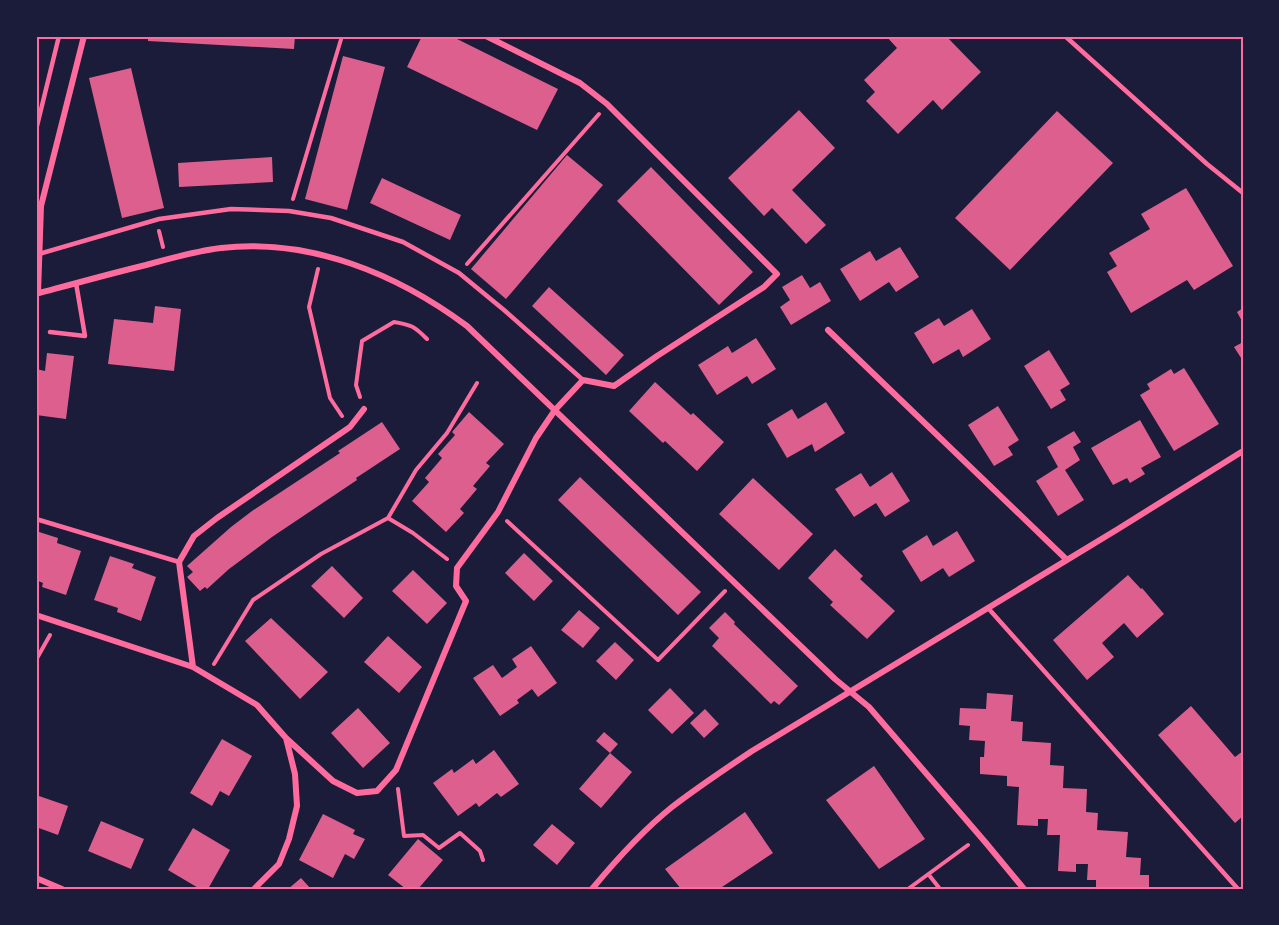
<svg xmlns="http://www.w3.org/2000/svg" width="1279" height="925" viewBox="0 0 1279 925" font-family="Rubik,sans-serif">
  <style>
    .building { fill: #dd5f8e }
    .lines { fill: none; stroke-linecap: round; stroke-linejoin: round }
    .path { stroke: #ff6b9d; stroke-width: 4 }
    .service { stroke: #ff6b9d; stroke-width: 4.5 }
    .minor { stroke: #ff6b9d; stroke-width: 6 }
    .neatline { fill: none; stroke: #ff6b9d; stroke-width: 2 }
  </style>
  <rect width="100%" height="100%" fill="#1b1b3a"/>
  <!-- building -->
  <path class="building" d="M148,36H295L294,49L148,41Z
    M422,36H451L558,89L537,130L407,67Z
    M886,36H946L981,72L942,110L933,100L898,134L866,101L875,92L864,80L897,48Z
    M343,56L385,67L347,210L305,199Z
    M131,68L164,208L122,218L89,78Z
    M799,110L835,148L792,190L826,225L806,244L772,208L764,216L728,178Z
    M1057,111L1113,163L1010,270L955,218Z
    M567,155L603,185L506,299L471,269Z
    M272,157L273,182L179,187L178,163Z
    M651,167L753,272L719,305L617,201Z
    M382,178L461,215L450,240L370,203Z
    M1186,188L1233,266L1194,290L1187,280L1131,313L1107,272L1117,266L1109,253L1150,229L1141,214Z
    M900,247L919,277L896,292L889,282L860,301L840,269L870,251L876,261Z
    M802,275L810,288L820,282L831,301L791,325L780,307L790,300L782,287Z
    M549,287L624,355L606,375L532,306Z
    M155,306L181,309L174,371L108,364L114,319L153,323Z
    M1243,308V323L1237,312Z
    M972,309L991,339L963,357L959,349L933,364L914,333L939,318L944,326Z
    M756,338L776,369L752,384L747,376L717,395L698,365L728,346L732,353Z
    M1243,342V361L1234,347Z
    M1049,350L1070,384L1060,390L1066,400L1051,409L1024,366Z
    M47,353L74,356L66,419L36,415V369L45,371Z
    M1184,368L1219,424L1174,451L1140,395L1150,389L1147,384L1171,369L1174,374Z
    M655,382L691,415L693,413L724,442L697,471L665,441L663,443L629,411Z
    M826,402L845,433L815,452L812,444L787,458L767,424L792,409L798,419Z
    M998,406L1019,440L1008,447L1013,455L994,466L968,425Z
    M469,412L504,444L486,463L490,466L473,486L477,489L460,509L464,513L446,532L412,501L429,482L425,478L442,458L438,454L455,435L452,432Z
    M1140,420L1161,457L1141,468L1145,474L1130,483L1127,478L1113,485L1091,448Z
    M382,422L400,449L356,478L357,480L272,537L229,569L207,589L205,587L200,591L187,577L193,572L187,566L231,527L252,511L340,453L338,451Z
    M1074,431L1081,442L1073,447L1080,460L1065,470L1084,500L1058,516L1036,481L1058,467L1047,447Z
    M892,472L910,501L885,517L876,503L854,517L835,489L861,473L870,487Z
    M580,477L701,592L678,615L558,500Z
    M753,478L813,534L779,570L719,514Z
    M36,531L58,538L57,543L81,551L66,595L42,587L43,583L36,580Z
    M957,531L975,561L949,577L943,568L921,582L902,551L927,535L933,546Z
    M835,549L863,576L860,579L895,611L867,639L830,605L833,602L808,578Z
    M524,553L553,581L534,601L505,573Z
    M110,556L134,564L132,568L156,577L141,621L117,612L118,608L94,600Z
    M332,566L363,598L344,618L311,586Z
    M413,570L447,603L427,624L392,591Z
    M1128,575L1141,589L1142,588L1164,614L1137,638L1124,623L1102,643L1114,657L1087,680L1053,640Z
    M579,610L600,628L583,648L561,630Z
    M725,612L735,622L734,624L798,686L779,705L774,701L771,704L712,646L719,638L709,628Z
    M271,618L328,672L300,699L245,641Z
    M388,636L422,667L399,693L364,662Z
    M615,642L634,660L616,680L596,661Z
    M531,646L557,683L538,697L532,689L517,700L519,703L500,716L473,678L493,665L502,678L517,667L512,659Z
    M670,688L694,713L672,734L648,710Z
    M987,693L1013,695L1011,721L1023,722L1022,741L1051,743L1050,765L1064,766L1063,788L1087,789L1086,812L1098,813L1097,830L1128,832L1126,857L1141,858L1140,875H1149V889H1096V880H1087L1088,864H1076V872L1058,871L1060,835H1047L1048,819H1038V826L1017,825L1019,787L1007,786V776L980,774V757H984L985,741L969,740L970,726L959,725L960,708L986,709Z
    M1191,706L1235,757L1243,751V816L1235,823L1158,735Z
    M358,708L390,743L363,768L331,733Z
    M705,709L719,724L704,738L690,723Z
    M604,732L618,744L610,753L596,741Z
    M222,739L252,756L229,796L220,791L212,806L190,793Z
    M494,750L519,784L501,797L497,793L479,807L476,803L458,816L433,783L452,769L454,773L473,759L476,764Z
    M610,753L632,772L601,808L579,789Z
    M874,766L925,839L879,869L826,800Z
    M36,795L68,806L58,835L36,827Z
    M745,812L773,853L719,889H681L665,869Z
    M323,814L355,830L353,834L365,839L354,859L345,854L333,878L299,860Z
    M101,821L144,839L131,869L88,851Z
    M552,824L575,843L557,865L533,845Z
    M193,828L230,850L208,889H200L168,870Z
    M418,839L443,860L418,889H406L388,875Z
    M301,878L311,889H288Z"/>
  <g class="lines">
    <!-- path -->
    <path class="path" d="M293,199L342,36
      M159,231L163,247
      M467,264L599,114
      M318,269L309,307L330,398L342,416
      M360,397L356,385L362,341L394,322C412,325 414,326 427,339
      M388,518L413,533L447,559
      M507,521L658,660L725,591
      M36,660L50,635
      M214,664L253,600L321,554L388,518L416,470L447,433L477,383
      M398,789L404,836L423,835L439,848L460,833L480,851L483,860
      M929,875L940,889
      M908,889L968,845"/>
    <!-- service -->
    <path class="service" d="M1065,36L1207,164L1243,193
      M36,130L59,36H57
      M39,254L159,219L231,209L289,211L331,218L403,242L459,273L504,310L583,380
      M50,332L85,336L76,283
      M36,519L179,562
      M988,608L1238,889"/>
    <!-- minor -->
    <path class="minor" d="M38,293L41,206L84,36
      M36,294C73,284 109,274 146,265C171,258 196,251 221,248C311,238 397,274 467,326L835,679L869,707L986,843L1024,889
      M828,330L1067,560
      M36,615L193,667L257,705L286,738L295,774L297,806L289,839L279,864L254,889
      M193,667L179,562L194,536L217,518L350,427L364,409
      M286,738L333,781L357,793L377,791L396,770L466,601L456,586L457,568L498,512L536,438L555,410L583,380L614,386L657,356L764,287L777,274L607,104L580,83L486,36
      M36,878L62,889
      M592,889C616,860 642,831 672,807C698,787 725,769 752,751L1118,529L1243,451"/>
  </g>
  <!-- border -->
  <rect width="1279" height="925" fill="none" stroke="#1b1b3a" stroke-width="75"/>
  <rect x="38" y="38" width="1204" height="850" class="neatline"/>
</svg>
